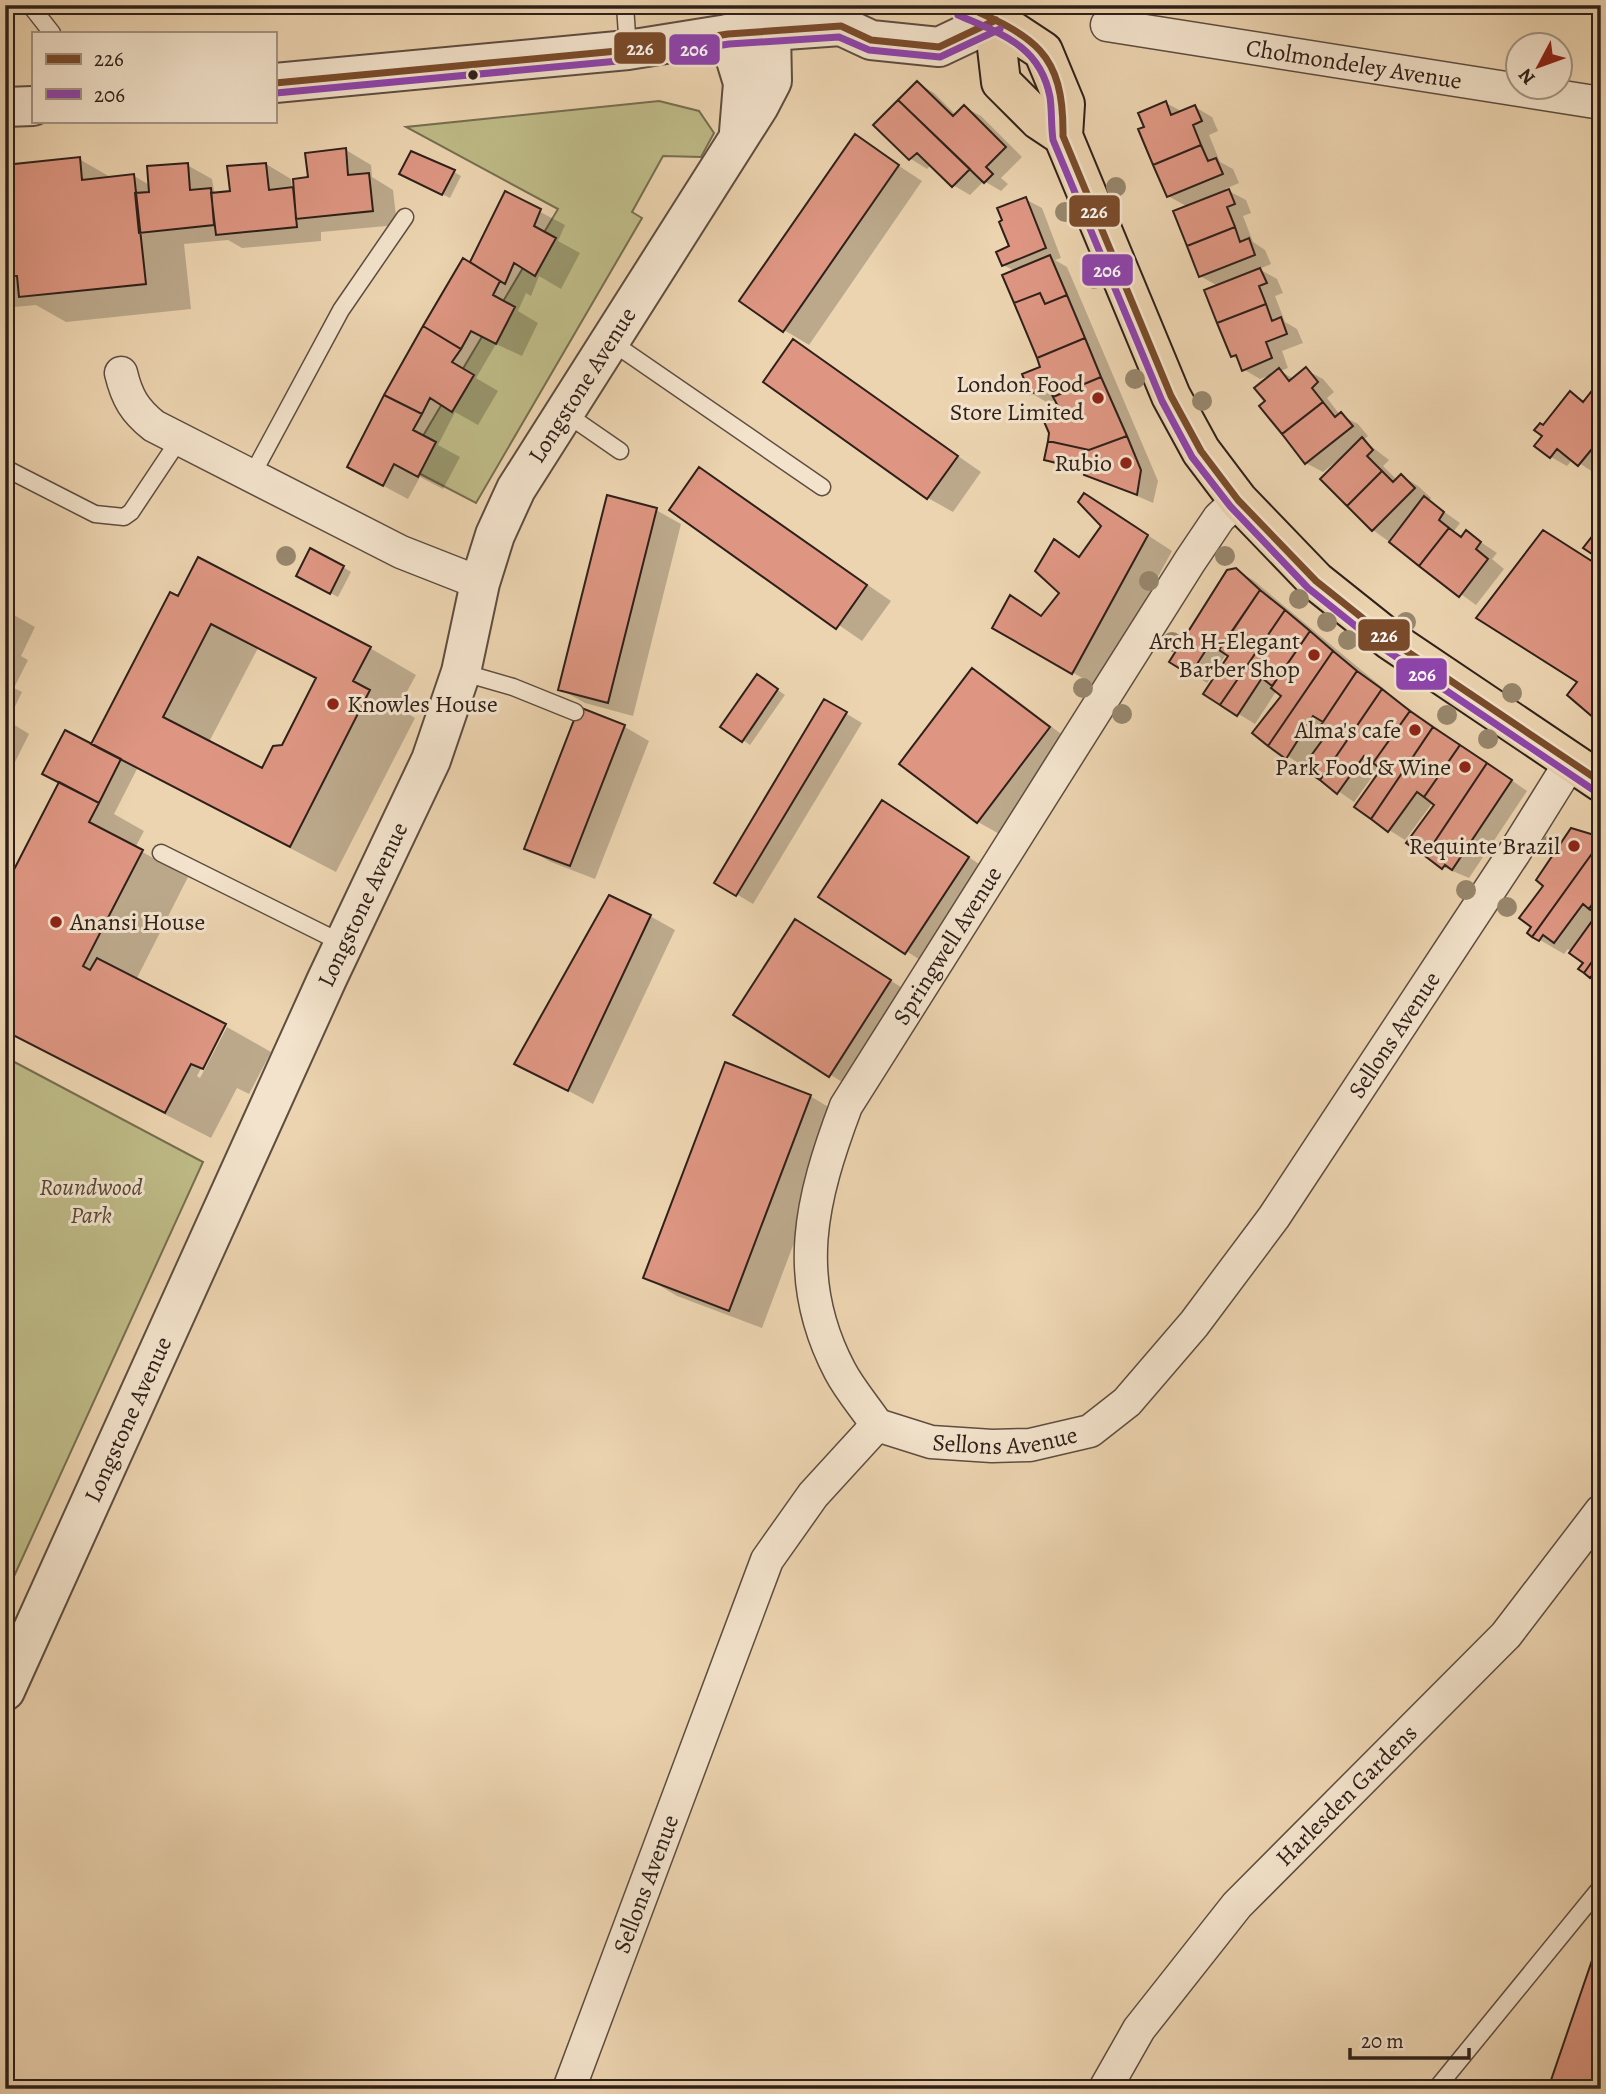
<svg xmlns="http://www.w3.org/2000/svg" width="1606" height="2094" viewBox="0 0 1606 2094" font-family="Alegreya,serif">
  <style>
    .green { fill: #bebb87; stroke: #766e50; stroke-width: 2 }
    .shadow { fill: #0003; fill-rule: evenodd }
    .building { fill: #de9682; stroke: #2e201a; stroke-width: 2; fill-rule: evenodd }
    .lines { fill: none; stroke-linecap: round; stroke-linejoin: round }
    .service-casing { stroke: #5e4d40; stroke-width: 19 }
    .minor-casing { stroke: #5e4d40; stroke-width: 35 }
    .tertiary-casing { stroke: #5e4d40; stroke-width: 42 }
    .primary-casing { stroke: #2e201a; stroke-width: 42 }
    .service { stroke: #f3e3cc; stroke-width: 16 }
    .minor { stroke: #f3e3cc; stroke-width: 32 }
    .tertiary { stroke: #f3e3cc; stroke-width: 38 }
    .primary { stroke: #ecd4b0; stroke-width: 38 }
    .bus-1-casing { stroke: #f3e3cc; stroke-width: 12 }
    .bus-2-casing { stroke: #f3e3cc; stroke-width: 12 }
    .bus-1 { stroke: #7a4b2a; stroke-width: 7 }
    .bus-2 { stroke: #8e44ad; stroke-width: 7 }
    .tree { fill: #97866c }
    .bus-dot { fill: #2e201a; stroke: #f3e3cc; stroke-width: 2.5 }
    .poi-dot { fill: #8f2418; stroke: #f3e3cc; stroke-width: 2.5 }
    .labels { text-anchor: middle; stroke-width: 6; stroke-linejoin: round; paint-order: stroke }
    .street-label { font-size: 24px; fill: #2e201a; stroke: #f3e3cc }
    .poi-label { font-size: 24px; fill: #2e201a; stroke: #f3e3cc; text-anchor: end }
    .park-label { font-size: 24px; font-style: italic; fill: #524735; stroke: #f3e3cc }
    .line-badge { stroke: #f3e3cc; stroke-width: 2.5 }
    .badge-label { font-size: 19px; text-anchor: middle; font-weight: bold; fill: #fff }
  </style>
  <rect width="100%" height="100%" fill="#ecd4b0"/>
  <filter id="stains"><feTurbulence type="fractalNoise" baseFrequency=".00286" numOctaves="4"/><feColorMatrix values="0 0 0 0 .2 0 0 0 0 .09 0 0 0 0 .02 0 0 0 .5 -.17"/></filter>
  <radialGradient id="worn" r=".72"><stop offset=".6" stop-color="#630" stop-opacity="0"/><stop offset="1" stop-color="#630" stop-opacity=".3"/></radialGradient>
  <!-- green -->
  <path class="green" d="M659,101L699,111L714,133L701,157L663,156L632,212L642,218L476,503L405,466L558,209L406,127Z
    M5,1057L203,1162L5,1596Z"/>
  <!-- shadow -->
  <path class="shadow" d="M917,83L934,93L956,115L964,107L981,116L1022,157L1001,178L1008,184L1001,191L984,181L970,195L953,185L932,164L927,169L911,159L876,125Z
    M1166,103L1183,112L1195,107L1212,117L1218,131L1209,135L1220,162L1233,169L1239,183L1225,189L1246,200L1251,213L1243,216L1253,242L1265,250L1271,264L1259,269L1277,279L1283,293L1275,296L1285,322L1297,329L1303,343L1282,351L1288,368L1280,371L1294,379L1306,370L1323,379L1334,392L1327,398L1340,415L1358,424L1368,436L1363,440L1389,460L1383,466L1397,480L1402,476L1418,486L1431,498L1429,501L1460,523L1454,531L1463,537L1467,533L1497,553L1492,559L1504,569L1476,605L1373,530L1338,460L1323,472L1306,463L1267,401L1273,374L1260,379L1243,369L1239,360L1232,356L1218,286L1200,276L1188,207L1168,196L1147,128Z
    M855,137L922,181L809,345L784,330Z
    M346,150L371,165L372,177L393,190L397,225L321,232V241L242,248L228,240L184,244L191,309L66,322L36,305L14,307L5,301V279L25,277L79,159L112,178L134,176L151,186L187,165L212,179L214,191L218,194L232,193L266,164L291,179L292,189H295Z
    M454,172L461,176L450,198L409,178Z
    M506,194L565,225L558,241L580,253L561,289L539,276L531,296L526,293L518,311L538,323L522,356L496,344L476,378L498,391L478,425L455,412L438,445L460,457L443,489L420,477L408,499L374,481L471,264Z
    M1025,199L1042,208L1061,258L1055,260L1067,267L1158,481L1153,503L1089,475L1062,469L1046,459L1061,409L1057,399L1048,403L1031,393L1042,368L1015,271L1003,265Z
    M794,342L981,472L953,512L928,498L765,381Z
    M1571,393L1586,402L1601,394V468L1596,474L1573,459L1567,466L1551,457L1544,427Z
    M700,469L891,601L862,641L672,510Z
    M656,510L681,524L633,716L585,703L560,689Z
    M1109,510L1172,551L1098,687L995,628L1011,598L1043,617L1061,593L1055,542L1081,557L1103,526Z
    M343,567L351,572L338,597L305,580Z
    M1236,570L1253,580L1401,703L1527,791L1469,878L1443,867L1437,805L1433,802L1405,840L1389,830L1384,768L1380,766L1354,802L1255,733L1283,696L1277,690L1255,724L1206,694L1230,655L1227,653L1207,683L1171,661ZM1328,728L1331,731L1323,743L1320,741Z
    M170,594L370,648L416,675L398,708L415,718L336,872L137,769L114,814L144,831L135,848L188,877L136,980L224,1025L197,1076L200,1078L227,1027L271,1052L249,1094L237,1088L211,1138L5,1032V891L92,746ZM258,648L317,679L283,747L263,770L209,742Z
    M5,610L35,627L21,656L28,660L14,688L22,692L8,721L29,734L15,762L5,757Z
    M972,670L997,685L1073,743L1003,836L978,822Z
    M765,681L785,695L750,745L743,740Z
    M825,701L862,723L753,904L716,882Z
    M580,709L625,727L649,741L595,879L551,862L526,848Z
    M907,817L993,873L931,967L821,896Z
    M1601,839V982L1591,976L1585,962L1572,952L1568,949L1564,954L1540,940Z
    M650,916L675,930L593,1104L516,1063Z
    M820,936L915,996L855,1090L735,1015Z
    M810,1096L842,1115L762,1328L677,1296L645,1277Z"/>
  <!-- building -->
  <path class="building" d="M917,81L953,116L964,105L1006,147L986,167L993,174L984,183L898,100Z
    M898,100L970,169L952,187L917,153L909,160L873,125Z
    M1166,101L1171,115L1195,105L1202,121L1193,125L1201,145L1153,165L1138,129L1144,127L1138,113Z
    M855,134L899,165L783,332L739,301Z
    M1201,145L1208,161L1216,158L1223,174L1167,197L1153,165Z
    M346,148L348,175L369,173L373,211L296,219L293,179L308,177L305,153Z
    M411,151L455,170L442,195L399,174Z
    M80,157L82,180L134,174L146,284L19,297L17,276L5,277V165Z
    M188,163L190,190L211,188L214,225L139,233L135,193L149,192L147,166Z
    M266,163L269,190L293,187L297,227L216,235L211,193L230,191L227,166Z
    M1229,189L1235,204L1227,207L1235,227L1187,246L1173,211Z
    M505,191L541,209L534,226L556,238L535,276L514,263L505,284L470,262Z
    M1026,197L1046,248L1002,266L996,252L1009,246L999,222L1002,220L997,208Z
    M1235,227L1240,242L1249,238L1255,255L1199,277L1187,246Z
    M1050,255L1067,295L1045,304L1040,293L1014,303L1002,275Z
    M463,258L500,281L493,295L515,307L496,344L471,331L461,349L423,326Z
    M1260,268L1267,283L1259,286L1266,304L1217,323L1204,290Z
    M1040,293L1045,304L1067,295L1085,338L1037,358L1014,303Z
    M1266,304L1272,321L1281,317L1287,334L1266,342L1272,358L1242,371L1236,355L1231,357L1217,323Z
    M423,326L461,349L452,362L474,375L452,412L430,398L422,414L384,395Z
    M1085,338L1101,377L1053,397L1049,387L1030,394L1022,374L1040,367L1037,358Z
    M793,339L958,456L927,499L763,382Z
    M1306,367L1318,382L1312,388L1323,402L1282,434L1259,406L1265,401L1254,388L1279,368L1289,381Z
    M1101,377L1127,436L1089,450L1048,441L1049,433L1042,417L1059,408L1053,397Z
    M1594,388L1601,393V438L1578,466L1557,449L1550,458L1534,446L1542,436L1534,430L1540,423L1543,425L1570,391L1583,402Z
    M384,395L422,414L413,430L436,442L418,477L394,464L383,486L347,467Z
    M1323,402L1335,417L1341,412L1353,426L1305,464L1282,434Z
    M1127,436L1141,470L1137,495L1084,475L1087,465L1077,468L1044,460L1048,441L1089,450Z
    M1362,437L1373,450L1367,456L1382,471L1347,506L1320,479Z
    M699,467L867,585L836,629L669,510Z
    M1382,471L1393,482L1401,474L1415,488L1372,531L1347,506Z
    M1084,493L1148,535L1072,674L992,628L1010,595L1041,616L1059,593L1035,571L1054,539L1079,557L1101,526L1078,502Z
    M607,495L657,508L608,703L558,690Z
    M1424,496L1444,512L1439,520L1449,528L1419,566L1389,542Z
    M1601,525V560L1583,548Z
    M1449,528L1461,537L1466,530L1481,542L1476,549L1488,559L1459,597L1419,566Z
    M1543,530L1601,567V710L1595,719L1567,695L1577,682L1476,618Z
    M310,548L344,566L330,594L296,576Z
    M198,557L371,647L353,681L370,690L290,847L91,744L170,592L178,596ZM211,624L316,678L282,745L273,746L262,768L163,717Z
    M1236,568L1260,590L1223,645L1213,639L1190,675L1169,662L1227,570Z
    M1260,590L1285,610L1220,705L1203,694L1228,656L1219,650Z
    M1285,610L1310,631L1272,686L1262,678L1237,716L1220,705Z
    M1310,631L1333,651L1268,746L1252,733L1281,696L1271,688Z
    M1333,651L1357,671L1323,722L1313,716L1286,759L1268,746Z
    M972,668L1050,727L977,823L899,764Z
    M1357,671L1382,689L1320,780L1302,768L1329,731L1321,725Z
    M757,674L778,689L742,742L720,727Z
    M1382,689L1410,711L1373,763L1364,756L1337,794L1320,780Z
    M824,699L847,712L736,896L714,883Z
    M579,707L625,725L570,866L524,849Z
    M1410,711L1433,727L1371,819L1354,807L1381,769L1373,763Z
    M1433,727L1460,745L1424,797L1417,792L1388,832L1371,819Z
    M65,730L121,759L99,803L42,774Z
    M1460,745L1487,763L1425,856L1406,843L1434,805L1424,797Z
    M1487,763L1512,780L1452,870L1445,865L1442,869L1425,856Z
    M59,782L99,803L89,822L143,850L83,966L90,970L97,958L226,1024L203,1069L191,1064L165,1113L5,1031V887Z
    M882,800L969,857L905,954L818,897Z
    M1571,828L1601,837V841L1532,937L1527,933L1531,927L1519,918L1543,886L1536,880Z
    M1601,841V891L1589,909L1583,904L1554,943L1543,935L1539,941L1532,937Z
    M1601,891V949L1584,973L1578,969L1583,963L1569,953L1597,914L1589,909Z
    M609,895L651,915L568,1091L514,1064Z
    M795,919L891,980L829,1077L733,1015Z
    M1601,949V976L1595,972L1590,978L1584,973Z
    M725,1062L811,1095L729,1311L643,1278Z
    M1601,1934V2089H1548Z"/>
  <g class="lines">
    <!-- service casing -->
    <g class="service-casing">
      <path id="service" d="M30,5L52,33
        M625,5L628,50
        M610,341L822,487
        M565,413L620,451
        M5,468L95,514L124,517L131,512L179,440
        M251,477L341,310L405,217
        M461,672L513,687L575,712
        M161,853L344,944
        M1436,2089L1601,1887"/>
    </g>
    <!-- minor casing -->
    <g class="minor-casing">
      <g id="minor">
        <path id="s1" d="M1107,25L1601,103"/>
        <path d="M121,373C127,398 135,411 154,426L401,552L480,583"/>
        <path id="s2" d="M877,1425C865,1407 850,1390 840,1371C791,1278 811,1199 846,1106L1190,561L1219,518L1238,500"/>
        <path id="s3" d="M877,1425L931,1442L992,1446L1030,1445L1090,1431L1127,1402L1194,1324L1274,1217L1514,853L1570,763"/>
        <path id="s4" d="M569,2089L767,1560L813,1495L877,1425"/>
        <path id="s5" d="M1105,2089L1139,2029L1237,1905L1506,1635L1601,1511"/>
      </g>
    </g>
    <!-- tertiary casing -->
    <g class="tertiary-casing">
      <g id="tertiary">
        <path d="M728,34L743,83L739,132"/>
        <path d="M275,83L628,50L728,34L841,26L871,40L939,47L996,20"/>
        <path d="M5,107L33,106"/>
        <path id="s6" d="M5,1691L327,979L431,760L461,672L480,583L495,535L516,489L759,106L772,81L771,31"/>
      </g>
    </g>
    <!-- primary casing -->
    <g class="primary-casing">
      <path id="primary" d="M992,5L1001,82L1039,120L1063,136
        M996,20L1043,51L1065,104L1063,136L1171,396L1201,451L1238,500L1316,581L1390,640L1601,782"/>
    </g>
    <!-- service -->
    <use href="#service" class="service"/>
    <!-- minor -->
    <use href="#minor" class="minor"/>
    <!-- tertiary -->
    <use href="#tertiary" class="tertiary"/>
    <!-- primary -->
    <use href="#primary" class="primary"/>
    <!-- bus-1 casing -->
    <g class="bus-1-casing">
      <path id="bus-1" d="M963,5C1034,37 1064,51 1063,136L1171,396L1201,451L1238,500L1316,581L1390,640L1601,782
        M275,83L628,50L728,34L841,26L871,40L939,47L996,20"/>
    </g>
    <!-- bus-2 casing -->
    <g class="bus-2-casing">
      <path id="bus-2" d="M958,15C1001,34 1040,45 1050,97C1052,111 1051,126 1053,140L1162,401L1192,457L1230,506L1308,588L1383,648L1595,791
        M276,93L629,60L729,44L839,37L869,50L940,57L1000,29"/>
    </g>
    <!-- bus-1 -->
    <use href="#bus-1" class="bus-1"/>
    <!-- bus-2 -->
    <use href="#bus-2" class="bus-2"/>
  </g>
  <!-- trees -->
  <g class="tree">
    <circle cx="1116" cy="187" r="10"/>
    <circle cx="1065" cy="212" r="10"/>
    <circle cx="1094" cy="279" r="10"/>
    <circle cx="1135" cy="379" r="10"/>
    <circle cx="1202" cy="401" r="10"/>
    <circle cx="286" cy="556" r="10"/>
    <circle cx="1225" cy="556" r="10"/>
    <circle cx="1149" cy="581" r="10"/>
    <circle cx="1299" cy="599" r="10"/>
    <circle cx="1327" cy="622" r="10"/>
    <circle cx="1406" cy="622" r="10"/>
    <circle cx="1348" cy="640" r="10"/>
    <circle cx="1172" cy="642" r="10"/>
    <circle cx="1083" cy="688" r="10"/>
    <circle cx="1512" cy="693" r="10"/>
    <circle cx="1122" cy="714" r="10"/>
    <circle cx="1447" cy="715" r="10"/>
    <circle cx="1488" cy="739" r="10"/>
    <circle cx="1549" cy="846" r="10"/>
    <circle cx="1466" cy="890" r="10"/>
    <circle cx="1507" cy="907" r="10"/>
  </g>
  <!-- markers -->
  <circle class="bus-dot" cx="473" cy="75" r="6"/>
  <g class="poi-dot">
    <circle cx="1098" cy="398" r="7"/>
    <circle cx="1126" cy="463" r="7"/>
    <circle cx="1314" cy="655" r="7"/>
    <circle cx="333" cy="704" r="7"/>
    <circle cx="1415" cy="730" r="7"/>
    <circle cx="1465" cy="767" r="7"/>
    <circle cx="1574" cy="846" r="7"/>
    <circle cx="56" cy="922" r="7"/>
  </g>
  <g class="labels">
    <!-- street labels -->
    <g class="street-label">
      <text dy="8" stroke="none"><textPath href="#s1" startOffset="250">Cholmondeley Avenue</textPath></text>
      <text dy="8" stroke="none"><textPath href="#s6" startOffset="1432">Longstone Avenue</textPath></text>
      <text dy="8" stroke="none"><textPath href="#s6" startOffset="864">Longstone Avenue</textPath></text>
      <text dy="8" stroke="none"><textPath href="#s2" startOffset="530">Springwell Avenue</textPath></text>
      <text dy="8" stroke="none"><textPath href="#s3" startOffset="719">Sellons Avenue</textPath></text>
      <text dy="8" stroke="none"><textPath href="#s6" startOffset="298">Longstone Avenue</textPath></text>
      <text dy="8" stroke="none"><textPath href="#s3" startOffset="131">Sellons Avenue</textPath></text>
      <text dy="8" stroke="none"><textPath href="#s5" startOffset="382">Harlesden Gardens</textPath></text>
      <text dy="8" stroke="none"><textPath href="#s4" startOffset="219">Sellons Avenue</textPath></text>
    </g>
    <!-- poi labels -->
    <g class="poi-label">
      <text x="1084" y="392">London Food<tspan x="1084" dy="28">Store Limited</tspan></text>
      <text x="1112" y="471">Rubio</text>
      <text x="1300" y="649">Arch H-Elegant<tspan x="1300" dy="28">Barber Shop</tspan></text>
      <text x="347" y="712" text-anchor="start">Knowles House</text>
      <text x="1401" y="738">Alma's cafe</text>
      <text x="1451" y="775">Park Food &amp; Wine</text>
      <text x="1560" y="854">Requinte Brazil</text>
      <text x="70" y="930" text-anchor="start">Anansi House</text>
    </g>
    <!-- park labels -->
    <g class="park-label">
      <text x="91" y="1195">Roundwood<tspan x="91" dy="28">Park</tspan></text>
    </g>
  </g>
  <g class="line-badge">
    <rect x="613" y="31" width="54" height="34" rx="7" fill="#7a4b2a"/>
    <rect x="668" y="33" width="53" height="33" rx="7" fill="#8e44ad"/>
    <rect x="1068" y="194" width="53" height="34" rx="7" fill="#7a4b2a"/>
    <rect x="1081" y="253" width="53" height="34" rx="7" fill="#8e44ad"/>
    <rect x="1357" y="618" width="54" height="34" rx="7" fill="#7a4b2a"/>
    <rect x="1395" y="657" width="53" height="34" rx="7" fill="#8e44ad"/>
  </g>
  <g class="badge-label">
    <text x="640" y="55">226</text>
    <text x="694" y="56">206</text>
    <text x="1094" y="218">226</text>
    <text x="1107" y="277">206</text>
    <text x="1384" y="642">226</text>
    <text x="1422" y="681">206</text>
  </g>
  <!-- margin -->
  <rect width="1606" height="2094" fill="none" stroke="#ecd4b0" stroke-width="28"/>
  <rect x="7" y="7" width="1592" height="2080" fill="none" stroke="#2e201a" stroke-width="3.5"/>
  <rect x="14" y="14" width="1578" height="2066" fill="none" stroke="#2e201a" stroke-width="2"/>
  <!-- legend -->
  <rect x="32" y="32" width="245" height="91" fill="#f3e3cc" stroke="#a49585" stroke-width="2"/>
  <rect x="46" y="54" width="35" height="10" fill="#7a4b2a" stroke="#a49585" stroke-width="2"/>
  <text x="94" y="66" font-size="21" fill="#2e201a">226</text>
  <rect x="46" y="89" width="35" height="10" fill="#8e44ad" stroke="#a49585" stroke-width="2"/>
  <text x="94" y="102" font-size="21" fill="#2e201a">206</text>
  <!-- north arrow -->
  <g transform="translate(1539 66) rotate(229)"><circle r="33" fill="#f3e3cc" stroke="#a49585" stroke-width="2"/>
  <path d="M0-5L12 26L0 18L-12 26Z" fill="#8f2418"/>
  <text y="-10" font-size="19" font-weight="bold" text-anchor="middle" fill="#2e201a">N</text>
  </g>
  <!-- scale -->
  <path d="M1350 2048v10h119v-10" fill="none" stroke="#2e201a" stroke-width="3.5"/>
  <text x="1361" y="2048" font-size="21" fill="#2e201a" stroke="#f3e3cc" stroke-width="5" paint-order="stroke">20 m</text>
  <rect width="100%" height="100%" filter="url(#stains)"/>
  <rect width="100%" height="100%" fill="url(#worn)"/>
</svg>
